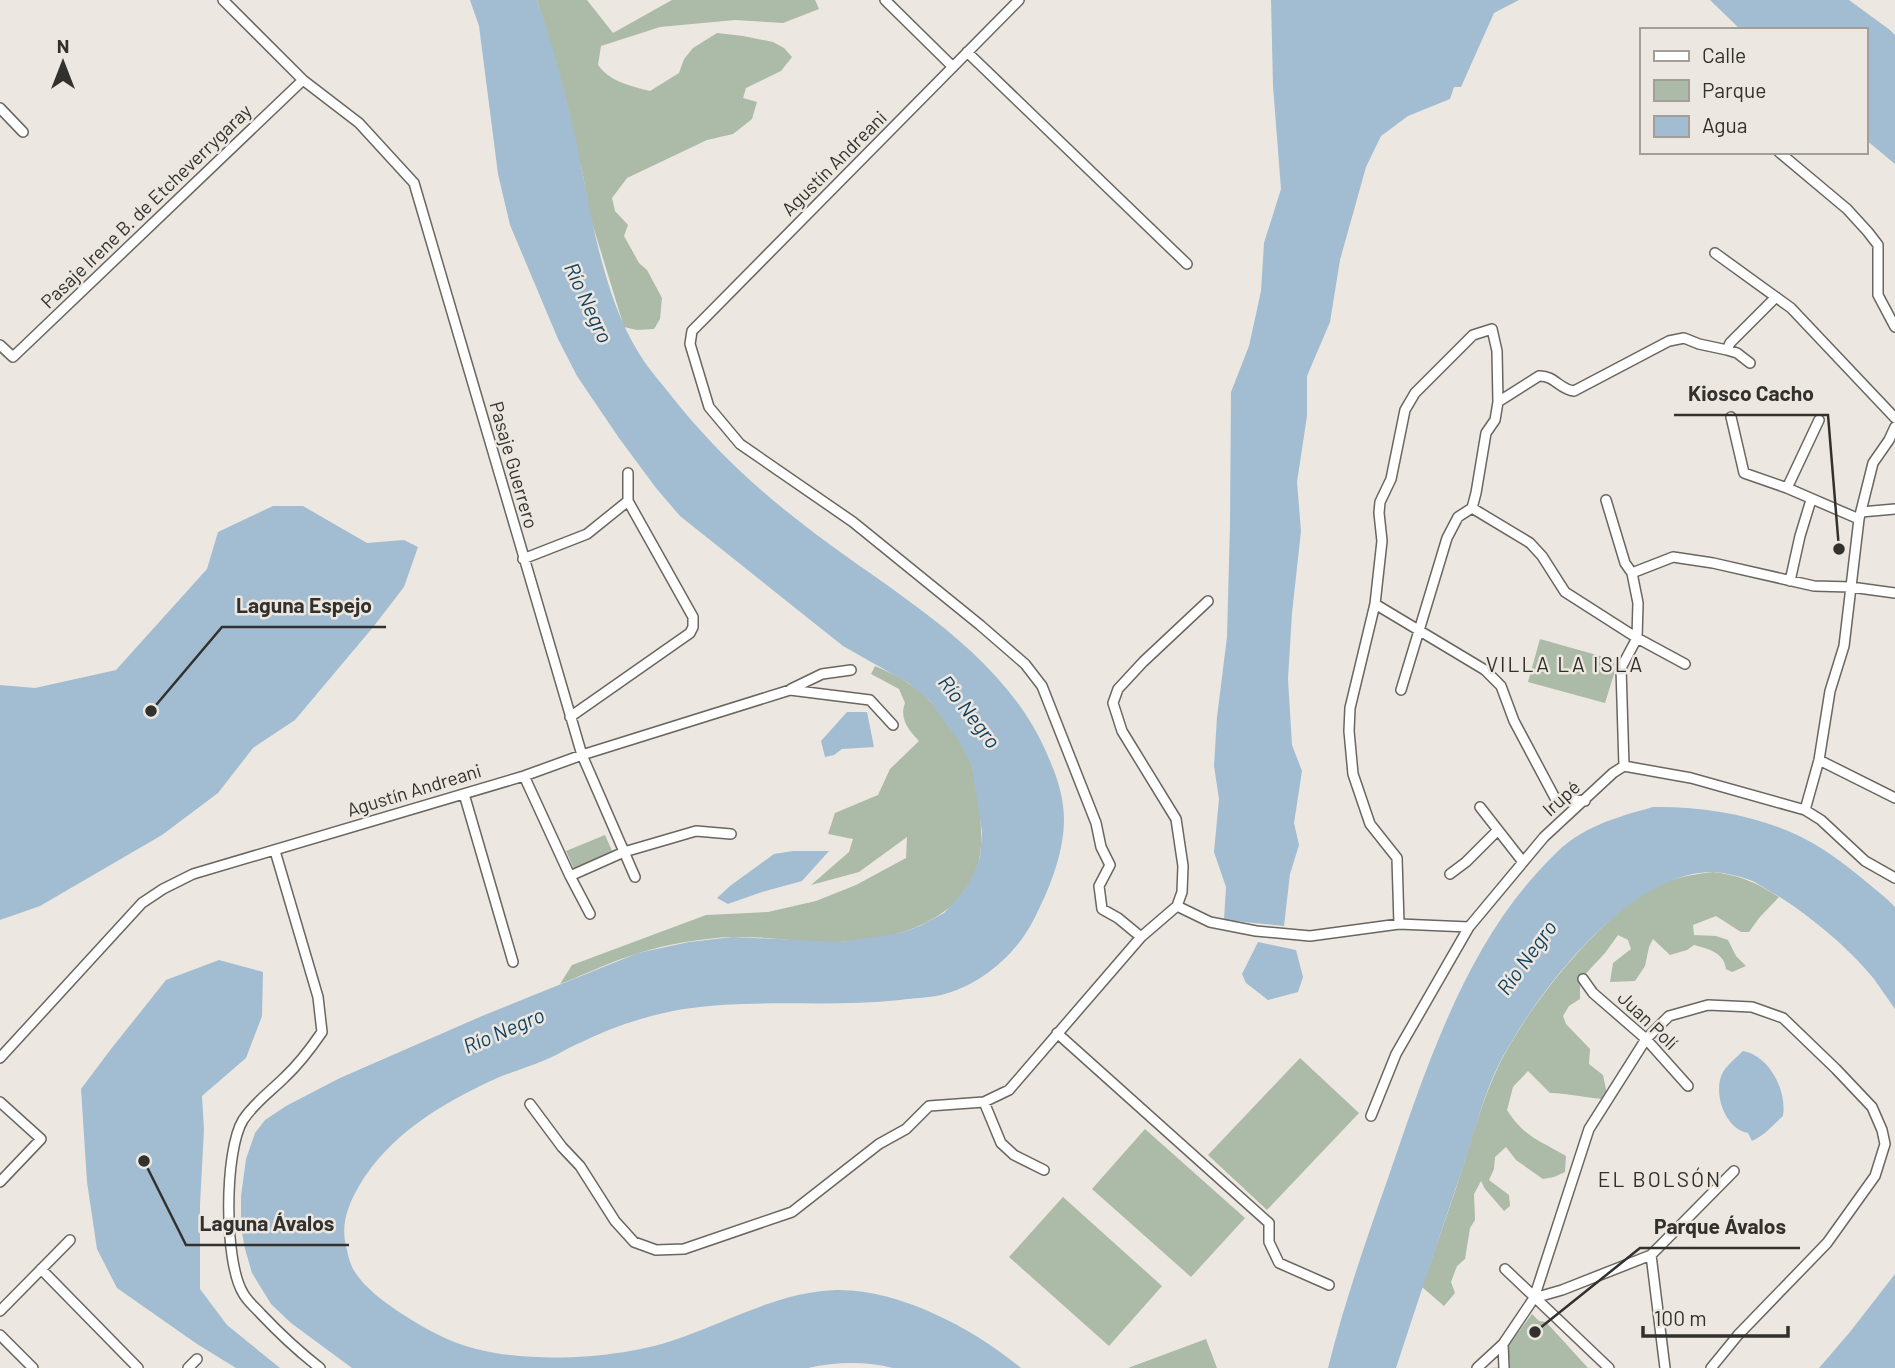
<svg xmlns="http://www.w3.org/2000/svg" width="1895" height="1368" viewBox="0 0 1895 1368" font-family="Barlow,sans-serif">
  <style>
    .green { fill: #acbaa8 }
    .water { fill: #a2bdd1 }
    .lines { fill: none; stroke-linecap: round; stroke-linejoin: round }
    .street-casing { stroke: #6a6660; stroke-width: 12 }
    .street { stroke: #fff; stroke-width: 9 }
    .labels { text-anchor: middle; stroke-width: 5; stroke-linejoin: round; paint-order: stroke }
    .street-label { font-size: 19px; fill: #32312e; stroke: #ece7e0 }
    .water-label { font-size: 21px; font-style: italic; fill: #103f5c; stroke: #ece7e0 }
    .neighbourhood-label { font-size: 21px; letter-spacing: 2px; fill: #322e29; stroke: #ece7e0 }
    .leader { fill: none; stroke: #32312e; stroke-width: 2.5 }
    .callout-dot { fill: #32312e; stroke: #ece7e0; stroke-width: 2.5 }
    .callout-label { font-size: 21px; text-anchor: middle; font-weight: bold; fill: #32312e; stroke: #ece7e0; stroke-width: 5; stroke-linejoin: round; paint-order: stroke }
  </style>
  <rect width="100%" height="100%" fill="#ece7e0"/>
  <!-- green -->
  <path class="green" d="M537,0H587L613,33L672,0H815L819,9L783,23L735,20L660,27L601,46L598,65C610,82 631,86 650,91L679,73L684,59L693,48L717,33L743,36L773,42L784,48L792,57L781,71L746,88L743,98L757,102L752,119L733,134L707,140L627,178L612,198L615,211L628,225L624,236L639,263L647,270L662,298L660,319L654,329L637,330L624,327L590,216L582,170L544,22Z
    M1540,639L1618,661L1605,703L1528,682Z
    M875,666C886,671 898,676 908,683C933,698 963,738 972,766C975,776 976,787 978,797C980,817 983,835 980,855C968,920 896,941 838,942C803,943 768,936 733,937C702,938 668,944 639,953C612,961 586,974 560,984L572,965L706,915L768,912L816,901L856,885L906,858L907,837L859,872L811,885L849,852L853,839L828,834L835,813L878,795L890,769L919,741C909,730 899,719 905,703L899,689L871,674Z
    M605,835L613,853L574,869L566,851Z
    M1713,872C1742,876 1755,882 1779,897L1759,918L1749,932H1741L1716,916L1693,925L1694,935L1716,936L1728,940L1736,956L1746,966L1732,972L1726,969C1724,952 1708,949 1694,945L1687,950L1670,955L1653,939L1649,947L1645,966L1635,981L1610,982L1613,963L1631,949L1628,940L1618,935L1605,953L1580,980V999L1569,1006L1563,1016L1566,1024L1590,1049L1589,1064L1603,1075L1608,1099C1588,1099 1570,1093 1550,1093L1528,1071L1513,1087L1507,1110C1525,1138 1539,1140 1566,1156L1565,1172L1554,1177L1543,1179L1516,1160L1506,1147L1495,1157L1494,1169L1489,1180L1509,1195L1510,1206L1504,1211L1485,1189L1481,1181L1474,1194L1475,1220L1470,1228L1465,1259L1457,1266L1451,1282L1455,1293L1444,1306L1422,1287C1436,1245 1452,1203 1465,1160C1475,1128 1484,1096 1499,1065C1526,1009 1607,905 1666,882C1681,876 1698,874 1713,872Z
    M1300,1058L1359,1113L1267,1210L1208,1155Z
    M1145,1129L1245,1218L1191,1277L1092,1189Z
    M1063,1197L1162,1286L1109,1346L1009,1257Z
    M1532,1314L1539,1321L1546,1322L1588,1368H1489L1510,1367L1508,1346Z
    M1206,1339L1217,1368H1128Z"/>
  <!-- water -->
  <path class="water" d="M470,0H537C556,55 571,112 582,170C593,227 606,299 637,350C646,366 658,379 669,393C708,443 754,487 804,525C891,593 1002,649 1047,754C1056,774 1064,796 1064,819C1064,854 1049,890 1033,921C1015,956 979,986 941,995C928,998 914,998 900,1000C829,1008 756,998 684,1009C649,1015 614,1026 582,1042C569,1047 558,1055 545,1060C529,1067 511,1072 495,1079C442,1103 389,1135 359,1186C347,1207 340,1226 347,1250C349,1260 351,1267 357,1275C374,1300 428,1332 457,1343C517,1366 623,1360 683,1337C732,1319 784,1291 837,1290C900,1289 974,1329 1021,1368H893C865,1361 836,1362 808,1368H352L291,1323L271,1304L252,1273L245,1249L241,1227V1196L246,1159L255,1133L265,1120L286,1106L340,1078L482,1016L638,953L689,942L733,937L841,942L900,933L920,926L944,913L958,898L971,880L980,857L982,832L972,766L960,743L930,701L910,684L843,646L680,516L656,488L619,438L577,376L558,339L510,225L498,174L479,26Z
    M1271,0H1519L1494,13L1461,87H1454L1450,99L1408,116L1381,136L1366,167L1340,260L1330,322L1307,376V416L1297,482L1301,531L1292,613L1288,679L1292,745L1302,771L1294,823L1299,845L1290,874L1284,926L1224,920L1226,887L1214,852L1219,799L1214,766L1217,717L1227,637L1230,524L1231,392L1249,346L1261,291L1264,243L1281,189L1273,86Z
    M1710,0H1849L1890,30L1895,35V164L1865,139V30H1741Z
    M273,506H303L367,543L404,540L418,547L404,587L374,626L295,720L253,748L218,793L162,835L40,906L0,920V685L35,688L116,670L207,569L218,532Z
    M847,712H867L874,747L842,749L834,755L825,757L821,741Z
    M1653,807C1711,806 1775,818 1824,850C1847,865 1868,883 1888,900L1895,907V1009C1888,999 1881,989 1874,979C1848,947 1808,914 1773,893C1766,889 1758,883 1750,880C1739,876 1726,873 1714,872C1629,870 1536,994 1500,1062C1483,1095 1475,1131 1463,1167C1440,1234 1418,1301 1396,1368H1328C1344,1304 1365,1243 1387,1181C1423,1077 1461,957 1536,874C1549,860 1563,844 1579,835C1602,821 1628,814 1653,807Z
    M793,851H829L802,881L762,892L728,904L717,898L730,886L774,854Z
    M1258,942L1296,950L1303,977L1298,992L1268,1000L1246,983L1242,974Z
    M219,960L263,972L262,1016L246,1058L202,1096L204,1130L200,1204V1289L227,1325L280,1368H236L197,1344L117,1288L97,1249L87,1182L81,1089L111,1049L166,980Z
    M1743,1051C1770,1056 1787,1091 1783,1116C1772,1126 1765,1135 1752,1141L1748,1133C1725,1129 1712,1092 1723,1072C1728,1064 1737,1057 1743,1051Z
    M1895,1274V1368H1819L1850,1332Z"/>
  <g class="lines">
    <!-- street casing -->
    <g class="street-casing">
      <path id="street" d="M223,0L303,80L359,123L414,183L582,755L635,877
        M885,0L953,67
        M1019,0L692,331L690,344L709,407L740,444L853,522L980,625L1025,664L1042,686L1096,823L1101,847L1110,865L1099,886L1102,909L1118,918L1141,937
        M967,52L1187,264
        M0,108L23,132
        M1779,152L1847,209L1868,232L1878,245V295L1895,327
        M1715,253L1791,308L1895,418
        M0,345L13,357L303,80
        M1727,350L1730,343L1776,297
        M1498,402L1539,376C1554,375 1560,390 1574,391L1669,341L1684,338L1699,344L1727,350L1737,353L1750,363
        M1731,417L1744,473L1787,488L1859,519
        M1787,488L1819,420
        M1606,500L1625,563L1632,573L1638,603L1637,638L1621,668L1624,766
        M1472,508L1530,543L1542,556L1565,592L1637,638L1685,664
        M1861,512L1895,509
        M523,559L587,534L628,501
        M1632,573L1673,557L1713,563L1814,586L1851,587L1895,593
        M1790,581L1800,536L1811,500
        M1375,604L1485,670L1501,686L1514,721L1555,798L1585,801
        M791,689L822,674L851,670
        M570,717L690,633L693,627V617L628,501V473
        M1819,760L1895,798
        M524,776L570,876L590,914
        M464,794L513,962
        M1480,807L1523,862
        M1805,810L1819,760L1830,691L1844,646L1859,519L1873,463L1889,440L1895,427
        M275,851L318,997L322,1032C311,1048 299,1064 285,1077C271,1091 254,1103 243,1120C224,1151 224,1262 243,1293C247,1301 255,1307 261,1314C280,1334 298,1351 320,1368
        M1450,874L1466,862L1498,830
        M570,876L624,852L696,831L731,834
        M1177,906L1182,892L1183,866L1176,819L1122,731L1113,703L1118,689L1143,662L1208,601
        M1399,924L1397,858L1370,824L1353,774L1349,731L1350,708L1375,604L1382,541L1379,513L1380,502L1391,479L1405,410L1415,393L1473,335L1492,329L1497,351L1498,402L1495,420L1486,433L1476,493L1472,508L1458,517L1447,538L1401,690
        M1583,979L1593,993L1646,1039L1688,1086
        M1057,1033L1269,1223V1242L1279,1263L1329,1285
        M0,1058L142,903L163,889L193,874L524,776L582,755L790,690L870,700L893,725
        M0,1102L41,1139L0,1182
        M984,1102L1001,1143L1014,1155L1044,1170
        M530,1104L562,1147L580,1166L615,1221L634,1242L656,1250L684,1249L792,1212L879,1144L906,1129L929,1106L984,1102L1009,1090L1141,937L1177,906L1210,922L1256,931L1310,936L1399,924L1469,927
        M1371,1116L1396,1054L1469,927L1544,837L1613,773L1624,766L1691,778L1805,810L1821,820L1865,861L1895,878
        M1651,1255L1665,1368
        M41,1269L138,1368
        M1505,1269L1609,1368
        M1534,1298L1562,1290L1651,1255L1734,1171
        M0,1311L70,1240
        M0,1335L33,1368
        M188,1368L197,1359
        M1477,1368L1503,1344
        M1504,1368L1503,1344L1534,1298L1589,1129L1646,1039L1669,1016L1708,1005L1752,1007L1783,1018L1836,1069L1872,1107L1882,1130L1885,1144L1875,1176L1827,1243L1738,1335L1711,1368"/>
    </g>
    <!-- street -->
    <use href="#street" class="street"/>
  </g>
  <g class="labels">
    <!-- street labels -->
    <g class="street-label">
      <text transform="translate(834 163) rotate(-45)" y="7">Agustín Andreani</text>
      <text transform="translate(146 206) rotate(-44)" y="7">Pasaje Irene B. de Etcheverrygaray</text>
      <text transform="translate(514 465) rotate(74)" y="7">Pasaje Guerrero</text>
      <text transform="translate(414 790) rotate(-17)" y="7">Agustín Andreani</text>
      <text transform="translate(1561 798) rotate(-42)" y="7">Irupé</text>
      <text transform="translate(1648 1020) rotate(44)" y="7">Juan Polí</text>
    </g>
    <!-- water labels -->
    <g class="water-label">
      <text transform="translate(588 303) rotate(65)" y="7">Río Negro</text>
      <text transform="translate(969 712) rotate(52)" y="7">Río Negro</text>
      <text transform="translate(1527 958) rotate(-54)" y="7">Río Negro</text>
      <text transform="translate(504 1031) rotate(-23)" y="7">Río Negro</text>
    </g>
    <!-- neighbourhood labels -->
    <g class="neighbourhood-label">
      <text x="1565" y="672">VILLA LA ISLA</text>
      <text x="1660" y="1187">EL BOLSÓN</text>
    </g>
  </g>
  <!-- callouts -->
  <path class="leader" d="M1839 549L1828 415H1674M151 711L222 627H386M144 1161L186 1245H349M1535 1332L1640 1248H1800"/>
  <g class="callout-dot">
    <circle cx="1839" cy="549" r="7"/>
    <circle cx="151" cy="711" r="7"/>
    <circle cx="144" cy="1161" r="7"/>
    <circle cx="1535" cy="1332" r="7"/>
  </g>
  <g class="callout-label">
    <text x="1751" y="401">Kiosco Cacho</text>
    <text x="304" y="613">Laguna Espejo</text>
    <text x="267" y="1231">Laguna Ávalos</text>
    <text x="1720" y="1234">Parque Ávalos</text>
  </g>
  <!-- legend -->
  <rect x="1640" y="28" width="228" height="126" fill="#ece7e0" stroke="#a29e99" stroke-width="2"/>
  <rect x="1654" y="51" width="35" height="10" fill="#ffffff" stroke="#a29e99" stroke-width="2"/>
  <text x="1702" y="63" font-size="21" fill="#32312e">Calle</text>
  <rect x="1654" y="80" width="35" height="21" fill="#acbaa8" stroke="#a29e99" stroke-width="2"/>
  <text x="1702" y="98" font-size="21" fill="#32312e">Parque</text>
  <rect x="1654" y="116" width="35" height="21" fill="#a2bdd1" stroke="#a29e99" stroke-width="2"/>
  <text x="1702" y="133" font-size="21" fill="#32312e">Agua</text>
  <!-- north arrow -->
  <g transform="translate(63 63)" stroke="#ece7e0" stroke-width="5" paint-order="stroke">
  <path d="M0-5L12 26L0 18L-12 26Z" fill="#32312e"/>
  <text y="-10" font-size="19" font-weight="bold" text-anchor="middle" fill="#32312e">N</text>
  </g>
  <!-- scale -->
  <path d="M1643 1326v10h145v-10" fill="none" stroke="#32312e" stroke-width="3.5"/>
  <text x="1654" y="1326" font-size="21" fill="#32312e" stroke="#ece7e0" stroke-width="5" paint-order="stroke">100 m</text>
</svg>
